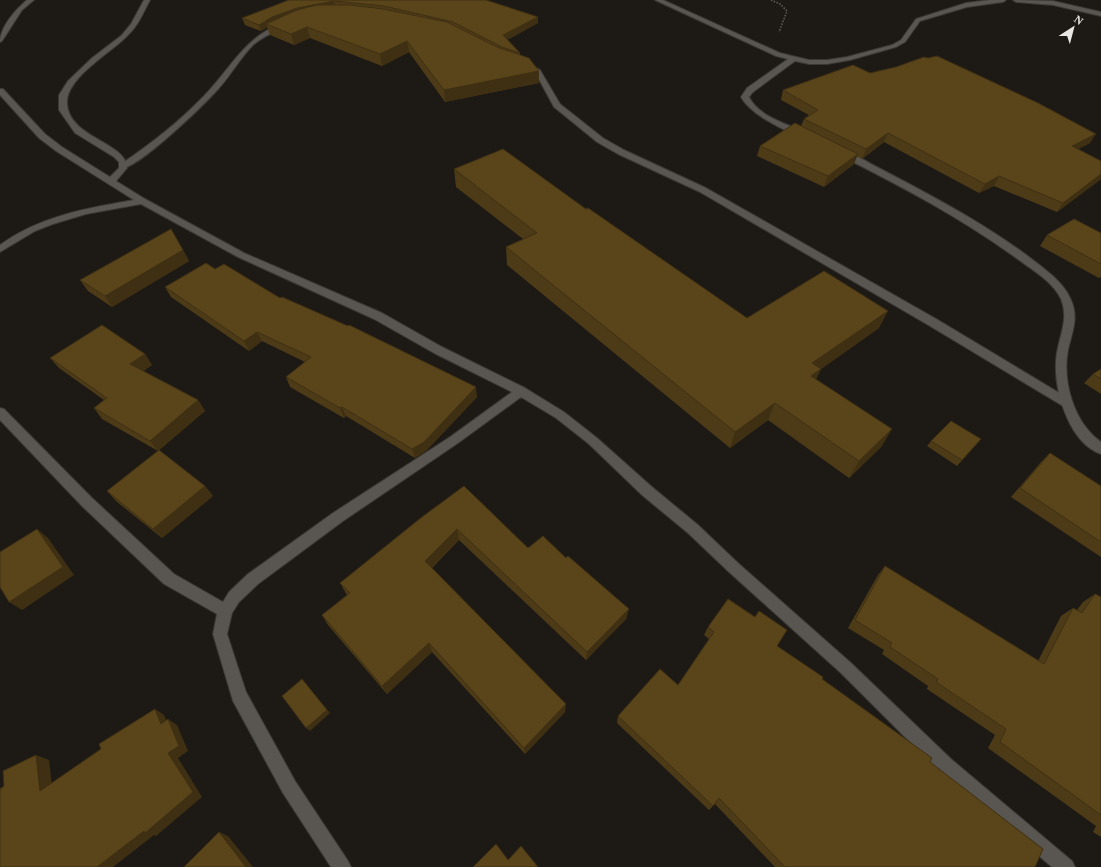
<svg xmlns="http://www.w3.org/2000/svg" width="1101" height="867" viewBox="0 0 1101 867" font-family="Georgia,serif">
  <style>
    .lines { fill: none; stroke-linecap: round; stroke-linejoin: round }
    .lane-casing { stroke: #393834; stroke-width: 2 }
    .street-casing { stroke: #393834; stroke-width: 2 }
    .path { stroke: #63605c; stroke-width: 1.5; stroke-dasharray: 1.5 1.5; stroke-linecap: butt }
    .lane { fill: #595651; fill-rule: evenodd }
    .street { fill: #595651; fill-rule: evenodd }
    .wall { fill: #4d3b17 }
    .shaded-wall { fill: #3f3013 }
    .building { fill: #5a451b; stroke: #3f3013 }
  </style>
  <rect width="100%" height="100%" fill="#1d1a16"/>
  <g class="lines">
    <!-- lane casing -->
    <g class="lane-casing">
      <path id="lane" d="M281,23L286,24C277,32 263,36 253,45C240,58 231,75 219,88C207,102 136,171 121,168L120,166L121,164C151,144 179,122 204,96C233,66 241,41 281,23Z
        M526,62L540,70L560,104L603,138L624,150L706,188L938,320L1071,400L1073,403L1071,406L1067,407L1063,406L930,326L700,192L618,154L597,142L554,107L535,72L523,64Z"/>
    </g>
    <!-- street casing -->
    <g class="street-casing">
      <path id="street" d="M27,0H34L22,10L2,41L0,42C0,27 16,9 27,0Z
        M144,0H150C143,13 138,26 127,36C112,52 67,77 67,102C67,138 127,142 127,168L116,181L145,199L244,253L382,313L442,347L525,388L564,412L597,438L652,487L698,525L739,564L851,663L951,759L1072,861L1075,867H1052L939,771L841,673L729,572L688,533L642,495L589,444L556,418L521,397L458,443L343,521L258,584L239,602L232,613L227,634L246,692L295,781L348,861L351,867H331L283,793L233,701L213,634L217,614L164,584L82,506L0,420V408L4,409L92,498L174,574L223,602L229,592L248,574L333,513L450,437L512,392L434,353L374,319L238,257L141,204L86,214L53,224L35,231L0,252V245C40,216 87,208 134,200L56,151L39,138L0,95V89H3L45,134L62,147L110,177L119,168V162L114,157L75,133L59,110V95L68,81L92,58L122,35L131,24Z
        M655,0H663L780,53L809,60H827L847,57L892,45L901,40L916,19L966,3L990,0H1006L1003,2L967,7L920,21L905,42L896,47L850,60L827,64H809L795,61L753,92L749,97C759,117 788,124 807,133V137H804C785,132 750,114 741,97L747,88L788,59L776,56Z
        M1013,0L1053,1L1101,12V16L1053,5L1016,2Z
        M839,151C847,149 867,162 875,166C936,198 1000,231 1053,276C1060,283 1067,290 1071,300C1079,318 1072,332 1068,350C1062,382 1074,423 1101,442V454C1069,443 1054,391 1056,361C1057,339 1070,321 1061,299C1053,282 1034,271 1019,260C963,219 901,186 839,155Z"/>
    </g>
    <!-- path -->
    <path class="path" d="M771,0L780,4L787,11L779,32"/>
    <!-- lane -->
    <use href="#lane" class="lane"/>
    <!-- street -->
    <use href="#street" class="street"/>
  </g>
  <!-- wall -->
  <path class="wall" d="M289,0H486L538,17V23L507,40L520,53V55L539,71V83L445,102L409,52L382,66L310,38L294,45L270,35L267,27L261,31L245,25L242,18Z
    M870,73L1090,143L1078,149L1101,161V179L1057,212L994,186L979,193L884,142L862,159L857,156L854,164L824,187L757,156L760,146L801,126L804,119L809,115L781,100L783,90Z
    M454,169L586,209L747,318L879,328L821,369L816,379L882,446L849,478L768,420L730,448L507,265L506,247L523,239L456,187Z
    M1101,233V277L1099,278L1040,246L1047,235Z
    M183,250L189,261L112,307L88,291L80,280Z
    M215,269L280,298L477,397L426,451L415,458L346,416L344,418L290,387L286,377L305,362L262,341L249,351L171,297L165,287Z
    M145,354L152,365L143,371L198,400L205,411L158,451L102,419L94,408L104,400L59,368L50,358Z
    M1101,369V394L1084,383L1093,374Z
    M981,439L957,466L927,446L931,441Z
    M1050,453L1101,486V557L1011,497L1041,462Z
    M205,486L213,496L162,538L116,501L107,491Z
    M422,517L566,558L629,609L626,619L586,660L459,540L432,568L565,712L525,754L432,652L387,694L328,625L322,615L347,595L340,583Z
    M885,566L1038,661L1061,616L1073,608L1077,610L1083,602L1095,594L1101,597V837L1093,832L1096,826L988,748L995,735L927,689L928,686L882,654L884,650L848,628L878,575Z
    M708,627L777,646L822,679L930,762L1035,867H775L715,804L709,810L617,723L618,716L678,685L709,639L704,635Z"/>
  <!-- shaded-wall -->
  <path class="shaded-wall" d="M334,1L336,8L266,24L267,27L261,31L259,25L272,17L297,8Z
    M538,17V23L503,42V35Z
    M307,27L310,38L294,45L291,34Z
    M407,41L409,52L382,66L380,54Z
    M539,71V83L445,102L444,90Z
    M888,133L884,142L862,159L866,149Z
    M1096,134L1090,143L1066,155L1072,146Z
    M858,154L854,164L824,187L828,176Z
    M1101,174V179L1057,212L1063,203Z
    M999,176L994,186L979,193L985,184Z
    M183,250L189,261L112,307L105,296Z
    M888,311L879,328L821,369L813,386L804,393L812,363Z
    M257,332L262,341L249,351L244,341Z
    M145,354L152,365L138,375L130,364Z
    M476,387L477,397L426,451L415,458L412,449Z
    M198,400L205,411L158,451L150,441Z
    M775,403L768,420L730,448L735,432Z
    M342,407L346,416L344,418L340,408Z
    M892,429L882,446L849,478L859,461Z
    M205,486L213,496L162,538L153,529Z
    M37,529L48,538L74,575L22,610L9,602Z
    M457,529L459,540L428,571L425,561Z
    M629,609L626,619L586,660L587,652Z
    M429,643L432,652L387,694L382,686Z
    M302,679L330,713L310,731L306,728Z
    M566,704L565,712L525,754L524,748Z
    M155,709L164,715L170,730L161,724Z
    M168,719L177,725L188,751L178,758L202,797L156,836L154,835L113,867H97L168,753Z
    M36,755L49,760L53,795L40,791Z
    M219,832L228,836L253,867H246Z"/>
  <!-- building -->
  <path class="building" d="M289,0H486L538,17L503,35L520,53L502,47L453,22L384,6L334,1L297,8L272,17L259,25L242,18Z
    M317,5H350L383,9L447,22L497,47L529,58L539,71L444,90L407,41L380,54L307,27L291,34L266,24L297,10Z
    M937,56L1038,103L1096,134L1072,146L1101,161V174L1063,203L999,176L985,184L888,133L866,149L804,119L818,110L783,90L853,65L870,73L896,67L924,57L928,58Z
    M795,123L858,154L828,176L760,146Z
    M503,149L586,209L588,208L747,318L824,271L888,311L812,363L821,369L811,376L892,429L859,461L775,403L735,432L506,247L537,233L454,169Z
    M1074,219L1101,233V264L1047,235Z
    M171,229L183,250L105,296L80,280Z
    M206,263L215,269L224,264L280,298L282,297L348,326L349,325L476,387L424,442L412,449L342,407L340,408L286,377L311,357L257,332L244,341L165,287Z
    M102,325L145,354L130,364L198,400L150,441L94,408L107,398L50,358Z
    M1101,369V379L1093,374Z
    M951,421L981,439L962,460L931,441Z
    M159,450L205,486L153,529L107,491Z
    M1050,453L1101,486V542L1020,488Z
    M464,486L528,548L543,536L566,558L568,556L629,609L587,652L457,529L425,561L566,704L524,748L429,643L382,686L322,615L350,593L340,583L422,517Z
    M37,529L63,567L9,602L0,587V552Z
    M885,566L1044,664L1073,608L1082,613L1095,594L1101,597V815L1000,742L1006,729L936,682L938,679L890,647L892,643L855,620Z
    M728,599L755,617L759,611L787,630L777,646L823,677L822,679L932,758L930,762L1043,849L1035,867H785L719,798L713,806L618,716L660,669L678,685L714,632L708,627Z
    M302,679L327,710L306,728L282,696Z
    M155,709L161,724L168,719L179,746L168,753L193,792L145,833L144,831L97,867H0V789L4,786L3,771L36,755L40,791L101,749L99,744Z
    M219,832L246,867H184Z
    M496,844L508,860L521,846L538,867H473Z"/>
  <!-- north arrow -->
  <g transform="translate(1073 28) rotate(36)" stroke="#1d1a16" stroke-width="3" paint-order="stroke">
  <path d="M0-3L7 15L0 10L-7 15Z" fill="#e9e7e4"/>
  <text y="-6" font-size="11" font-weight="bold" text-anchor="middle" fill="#e9e7e4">N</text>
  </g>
</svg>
